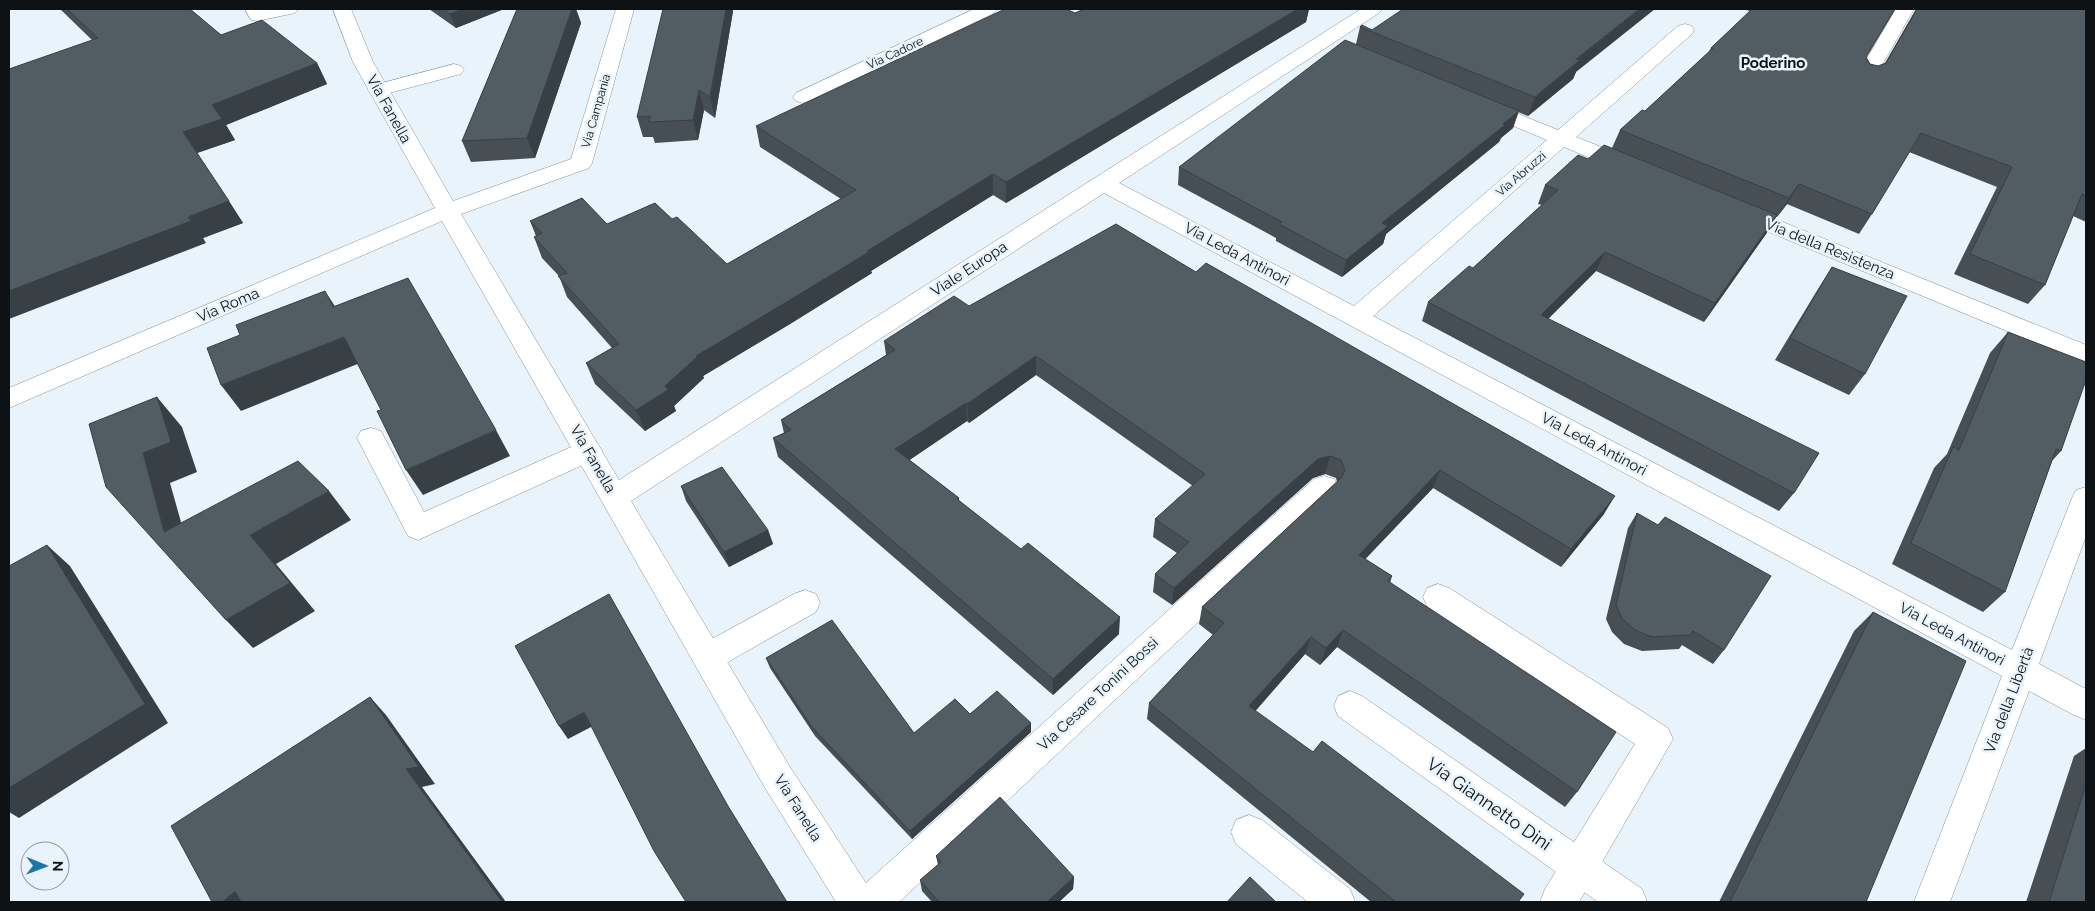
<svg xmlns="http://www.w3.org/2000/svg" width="2095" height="911" viewBox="0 0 2095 911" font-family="Raleway,sans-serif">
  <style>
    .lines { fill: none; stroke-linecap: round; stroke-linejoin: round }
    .lane-casing { stroke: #89939a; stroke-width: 1 }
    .street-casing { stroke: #89939a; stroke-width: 1 }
    .lane { fill: #fff; fill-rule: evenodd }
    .street { fill: #fff; fill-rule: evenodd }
    .wall { fill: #474f55 }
    .shaded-wall { fill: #394045 }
    .building { fill: #525c63; stroke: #394045 }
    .labels { text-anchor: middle; stroke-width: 5; stroke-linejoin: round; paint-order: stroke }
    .far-street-label { font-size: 12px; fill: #0e1214; stroke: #e8f3fb }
    .far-quarter-label { font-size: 15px; font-weight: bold; fill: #0e1214; stroke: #e8f3fb }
    .street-label { font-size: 15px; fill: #0e1214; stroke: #e8f3fb }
    .near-street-label { font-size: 18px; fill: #0e1214; stroke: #e8f3fb }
  </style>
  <rect width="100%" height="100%" fill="#e8f3fb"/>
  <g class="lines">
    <!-- lane casing -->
    <g class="lane-casing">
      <path id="lane" d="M245,9H298L295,13L257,21L251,20Z
        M1896,9H1914L1873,81L1866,83L1859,81L1856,77Z
        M454,64L461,66L464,70L461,74L378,96L371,94L368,90L371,86Z
        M371,428L381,431L424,512L578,444L588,441L598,444L602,451L598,458L418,540L408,536L357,438L361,431Z
        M1438,584L1449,588L1668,728L1673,739L1579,902H1540L1545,889L1635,744L1427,606L1423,597L1427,588Z
        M805,590L816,594L820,603L816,612L719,667L708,671L697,667L692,657L697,647L794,594Z
        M1249,815L1262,820L1350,889L1355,902H1308L1236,844L1231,832L1236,820Z"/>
    </g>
    <!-- street casing -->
    <g class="street-casing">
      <path id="street" d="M333,9H351L373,62L453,201L571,159L616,9H634L592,163L589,168L461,214L619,480L1361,9H1382L1379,13L1119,183L1354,306L1547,140L1475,110L1472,106L1475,102L1482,100L1489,102L1558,130L1678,26L1685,24L1692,26L1694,30L1692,34L1576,137L1637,161L1640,166L1637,171L1629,172L1621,171L1564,147L1373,316L2012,650L2072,498L2076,490L2086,487V536L2039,664L2086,689V720L2074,715L2029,691L1950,902H1914L2002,676L1104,193L631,501L788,764L866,883L1314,479L1324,476L1334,479L1338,487L1334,495L899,902H836L764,786L442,221L9,408V388L435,208L353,62Z
        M974,9H997L994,13L810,101L803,103L796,101L793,97L796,93Z
        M1736,203L2086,345V364L1728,215L1725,210L1728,205Z
        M1350,691L1362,696L1642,889L1647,902H1598L1338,716L1334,706L1338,696Z"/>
    </g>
    <!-- lane -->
    <use href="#lane" class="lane"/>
    <!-- street -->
    <use href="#street" class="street"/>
  </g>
  <!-- wall -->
  <path class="wall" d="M60,9H190L221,35L317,63L327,84L226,125L235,140L197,153L243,223L203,238L206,243L92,40Z
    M429,9H504L456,28Z
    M517,9H576L581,23L535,158L471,162L462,141Z
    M1084,9H1309L1306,22L1006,203L993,195L871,271L872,273L790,324L703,376L704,378L674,406L676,411L645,431L595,384L586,363L612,348L567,297L559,276L542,258L534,237L536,236L530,221L607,224L672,219L727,264L841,199L760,147L756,126L1075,13Z
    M1742,9H1895L1866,57L1870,64L1878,66L1885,63L1916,9H2086V222L2073,216L2045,285L2028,304L1954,274L1997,187L1909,152L1872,214L1859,234L1787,204L1777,217H1776L1766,234L1704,322L1596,271L1548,319L1794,493L1779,511L1422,321L1428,302L1473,268L1542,205L1538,204L1545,185L1588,159L1612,148L1620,130L1645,111L1708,53L1711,48L1750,11Z
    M733,11L715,118L704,110L698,140L655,143L653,137H643L637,117Z
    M1360,27L1576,72L1573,79L1528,116L1518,112L1513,128L1501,138L1499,142L1386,234L1383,244L1342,277L1276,241V238L1178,185L1179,167L1356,44Z
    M1832,267L1865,374L1849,395L1775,360L1818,289Z
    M969,306L1604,514L1561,567L1433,488L1365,559L1392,576L1390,583L1577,792L1565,807L1337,647L1320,665L1305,654L1255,711L1518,902H1371L1147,719L1149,703L1213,635L1199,624L1202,607L1337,482L1336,478L1325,474L1313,478L1172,605L1153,592L1155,574L1177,553L1153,537L1155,519L1193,486L1036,375L969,423L967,421L909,460L959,498V501L1119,634L1053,695L778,457L773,438L784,433L781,420L886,355L884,341Z
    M2008,332L2061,451L2052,461L2005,592L1983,612L1892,564L1934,468L1947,454L1990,353Z
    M681,486L768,530L773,544L729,567L686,501Z
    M1637,513L1724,650L1713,664L1682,645L1679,649L1642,651L1624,644L1612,632L1606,619L1628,528Z
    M1873,612L1866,902H1719L1854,631Z
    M766,658L914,733L970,714L1031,723V732L912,839L815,736L770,668Z
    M2086,748V902H2026L2074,756Z
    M936,856L1074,877L1073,889L1059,902H932L922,891L920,880L938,865Z"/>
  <!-- shaded-wall -->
  <path class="shaded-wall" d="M463,9H504L456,28L450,14Z
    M572,9H576L581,23L535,158L527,138Z
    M726,9H733V11L715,118L710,97Z
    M1298,9H1309L1306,22L1006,203V182Z
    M1639,9H1655L1576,72L1573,79L1528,116L1535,97L1576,59Z
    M317,63L327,84L226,125L235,140L197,153L183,132L212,105Z
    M699,90L704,110L698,140L693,120Z
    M1519,111L1513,128L1501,138L1499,142L1386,234L1383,244L1342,277L1346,260L1382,223Z
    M993,174V195L871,271L872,273L790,324L703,376L704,378L674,406L676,411L645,431L636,410L665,386L696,356Z
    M1799,184L1787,204L1777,217L1789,198Z
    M229,201L243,223L203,238L206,243L9,319V291L188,217Z
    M1777,215L1766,234L1704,322L1715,303Z
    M1605,252L1596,271L1533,334L1541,315Z
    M325,291L342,317L333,307Z
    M344,337L360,363L241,411L221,385Z
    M1036,356V375L969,423L967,404Z
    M157,397L182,427L197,472L170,483L192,561L164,532L143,453Z
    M966,403L967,421L898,468L895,449Z
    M496,430L510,456L423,495L406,470Z
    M1330,456L1325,474L1313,478L1172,605L1174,588L1318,459Z
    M1440,470L1433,488L1353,572L1359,555Z
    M329,491L351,520L276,564L315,611L253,648L226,620L250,535Z
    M1615,496L1604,514L1561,567L1571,549Z
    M768,530L773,544L729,567L724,552Z
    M47,545L70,566L168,723L19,818L9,812V788Z
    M1120,617L1119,634L1053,695V679Z
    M1343,630L1337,647L1320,665L1326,648Z
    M1311,637L1305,654L1245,723L1249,706Z
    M370,697L386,715L435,784L422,787L506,902H502L406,769Z
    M584,712L593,726L568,739L559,726Z
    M1031,723V732L912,839L910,831Z
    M1074,877L1073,889L1059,902H1047Z
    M235,891L251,902H222Z"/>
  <!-- building -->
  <path class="building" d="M67,9H190L221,35L262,20L317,63L212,105L222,119L183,132L229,201L188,217L191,221L9,291V69L98,38Z
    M444,9H463L450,14Z
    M517,9H572L527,138L462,141Z
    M663,9H726L710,97L699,90L693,120L649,122L650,116L637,117Z
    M1005,9H1066L1075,13L1084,9H1298L1006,182L993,174L867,251L869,252L785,303L696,356L697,357L665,386L668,390L636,410L586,363L619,344L558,276L567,273L534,237L542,233L530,221L582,198L607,224L655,203L672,219L677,217L727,264L856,190L756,126Z
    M1403,9H1639L1576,59L1580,60L1535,97L1360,27L1362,25L1372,30Z
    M1752,9H1895L1866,57L1870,64L1878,66L1886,63L1917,9H2083L2086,10V196L2082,194L2045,285L1970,254L2012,167L1921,133L1872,214L1799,184L1789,198L1620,130L1642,110L1645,111L1713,48H1711Z
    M1345,40L1519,111L1503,124L1505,125L1382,223L1388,226L1346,260L1279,224L1282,222L1179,167Z
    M1604,145L1777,215L1715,303L1605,252L1541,315L1819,453L1794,493L1428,302L1469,266L1473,268L1558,190L1545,185L1578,155L1588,159Z
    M1116,224L1196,272L1206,263L1615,496L1571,549L1440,470L1359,555L1392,576L1388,581L1616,732L1577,792L1343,630L1326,648L1311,637L1249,706L1313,752L1322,741L1524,894L1518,902H1396L1149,703L1224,623L1202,607L1341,478L1345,470L1341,460L1330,456L1318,459L1174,588L1155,574L1189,542L1155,519L1205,474L1036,356L967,404L966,403L895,449L959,498L957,499L1021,549L1028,543L1120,617L1053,679L773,438L791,430L781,420L895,350L884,341L954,296L969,306Z
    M1832,267L1907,296L1865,374L1790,338Z
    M408,278L496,430L406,470L377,411L381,410L344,337L221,385L207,348L240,335L236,325L325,291L333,307Z
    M2008,332L2086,362V380L2061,451L2056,449L2005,592L1911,543L1953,447L1959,450Z
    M157,397L171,442L143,453L164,532L298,461L329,491L250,535L290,583L226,620L106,487L89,424Z
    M722,467L768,530L724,552L681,486Z
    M1637,513L1658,525L1665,517L1771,576L1724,650L1693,631L1690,635L1652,637L1635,630L1622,618L1616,605Z
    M47,545L145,704L9,788V566Z
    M609,594L728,806L787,902H686L654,851L584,712L559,726L515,646Z
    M1873,612L1966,661L1866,902H1730Z
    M832,620L914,733L955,699L970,714L997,691L1031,723L910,831L812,727L766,658Z
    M370,697L419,767L406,769L502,902H241L235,891L222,902H212L171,826Z
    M2086,784V902H2049Z
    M1000,797L1074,877L1047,902H939L920,880L941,862L936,856Z
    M1250,877L1276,902H1227Z"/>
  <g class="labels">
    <!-- far-street labels -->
    <g class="far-street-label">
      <text transform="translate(895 53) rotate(-25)" y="4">Via Cadore</text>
      <text transform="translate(596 111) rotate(-74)" y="4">Via Campania</text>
      <text transform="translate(1521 174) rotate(-41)" y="4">Via Abruzzi</text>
    </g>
    <!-- far-quarter labels -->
    <g class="far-quarter-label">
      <text x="1773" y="68">Poderino</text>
    </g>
    <!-- street labels -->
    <g class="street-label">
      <text transform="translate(389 109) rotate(61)" y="5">Via Fanella</text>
      <text transform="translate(1830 249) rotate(22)" y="5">Via della Resistenza</text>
      <text transform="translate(1237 254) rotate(28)" y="5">Via Leda Antinori</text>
      <text transform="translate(969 269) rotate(-33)" y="5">Viale Europa</text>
      <text transform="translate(228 305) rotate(-23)" y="5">Via Roma</text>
      <text transform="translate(1594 444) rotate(28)" y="5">Via Leda Antinori</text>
      <text transform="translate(593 459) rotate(60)" y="5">Via Fanella</text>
      <text transform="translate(1952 634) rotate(28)" y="5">Via Leda Antinori</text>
      <text transform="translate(1098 694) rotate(-43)" y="5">Via Cesare Tonini Bossi</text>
      <text transform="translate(2009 700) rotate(-69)" y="5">Via della Libertà</text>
      <text transform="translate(798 808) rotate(58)" y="5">Via Fanella</text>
    </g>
    <!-- near-street labels -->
    <g class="near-street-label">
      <text transform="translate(1489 804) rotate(35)" y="6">Via Giannetto Dini</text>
    </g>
  </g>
  <!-- border -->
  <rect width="2095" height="911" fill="none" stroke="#0e1214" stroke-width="20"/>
  <!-- north arrow -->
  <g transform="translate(45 866) rotate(91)"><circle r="24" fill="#e8f3fb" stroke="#91999f"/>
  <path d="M0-4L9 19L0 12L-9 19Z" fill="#1c76a5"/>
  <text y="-8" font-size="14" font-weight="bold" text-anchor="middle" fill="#0e1214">N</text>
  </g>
</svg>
